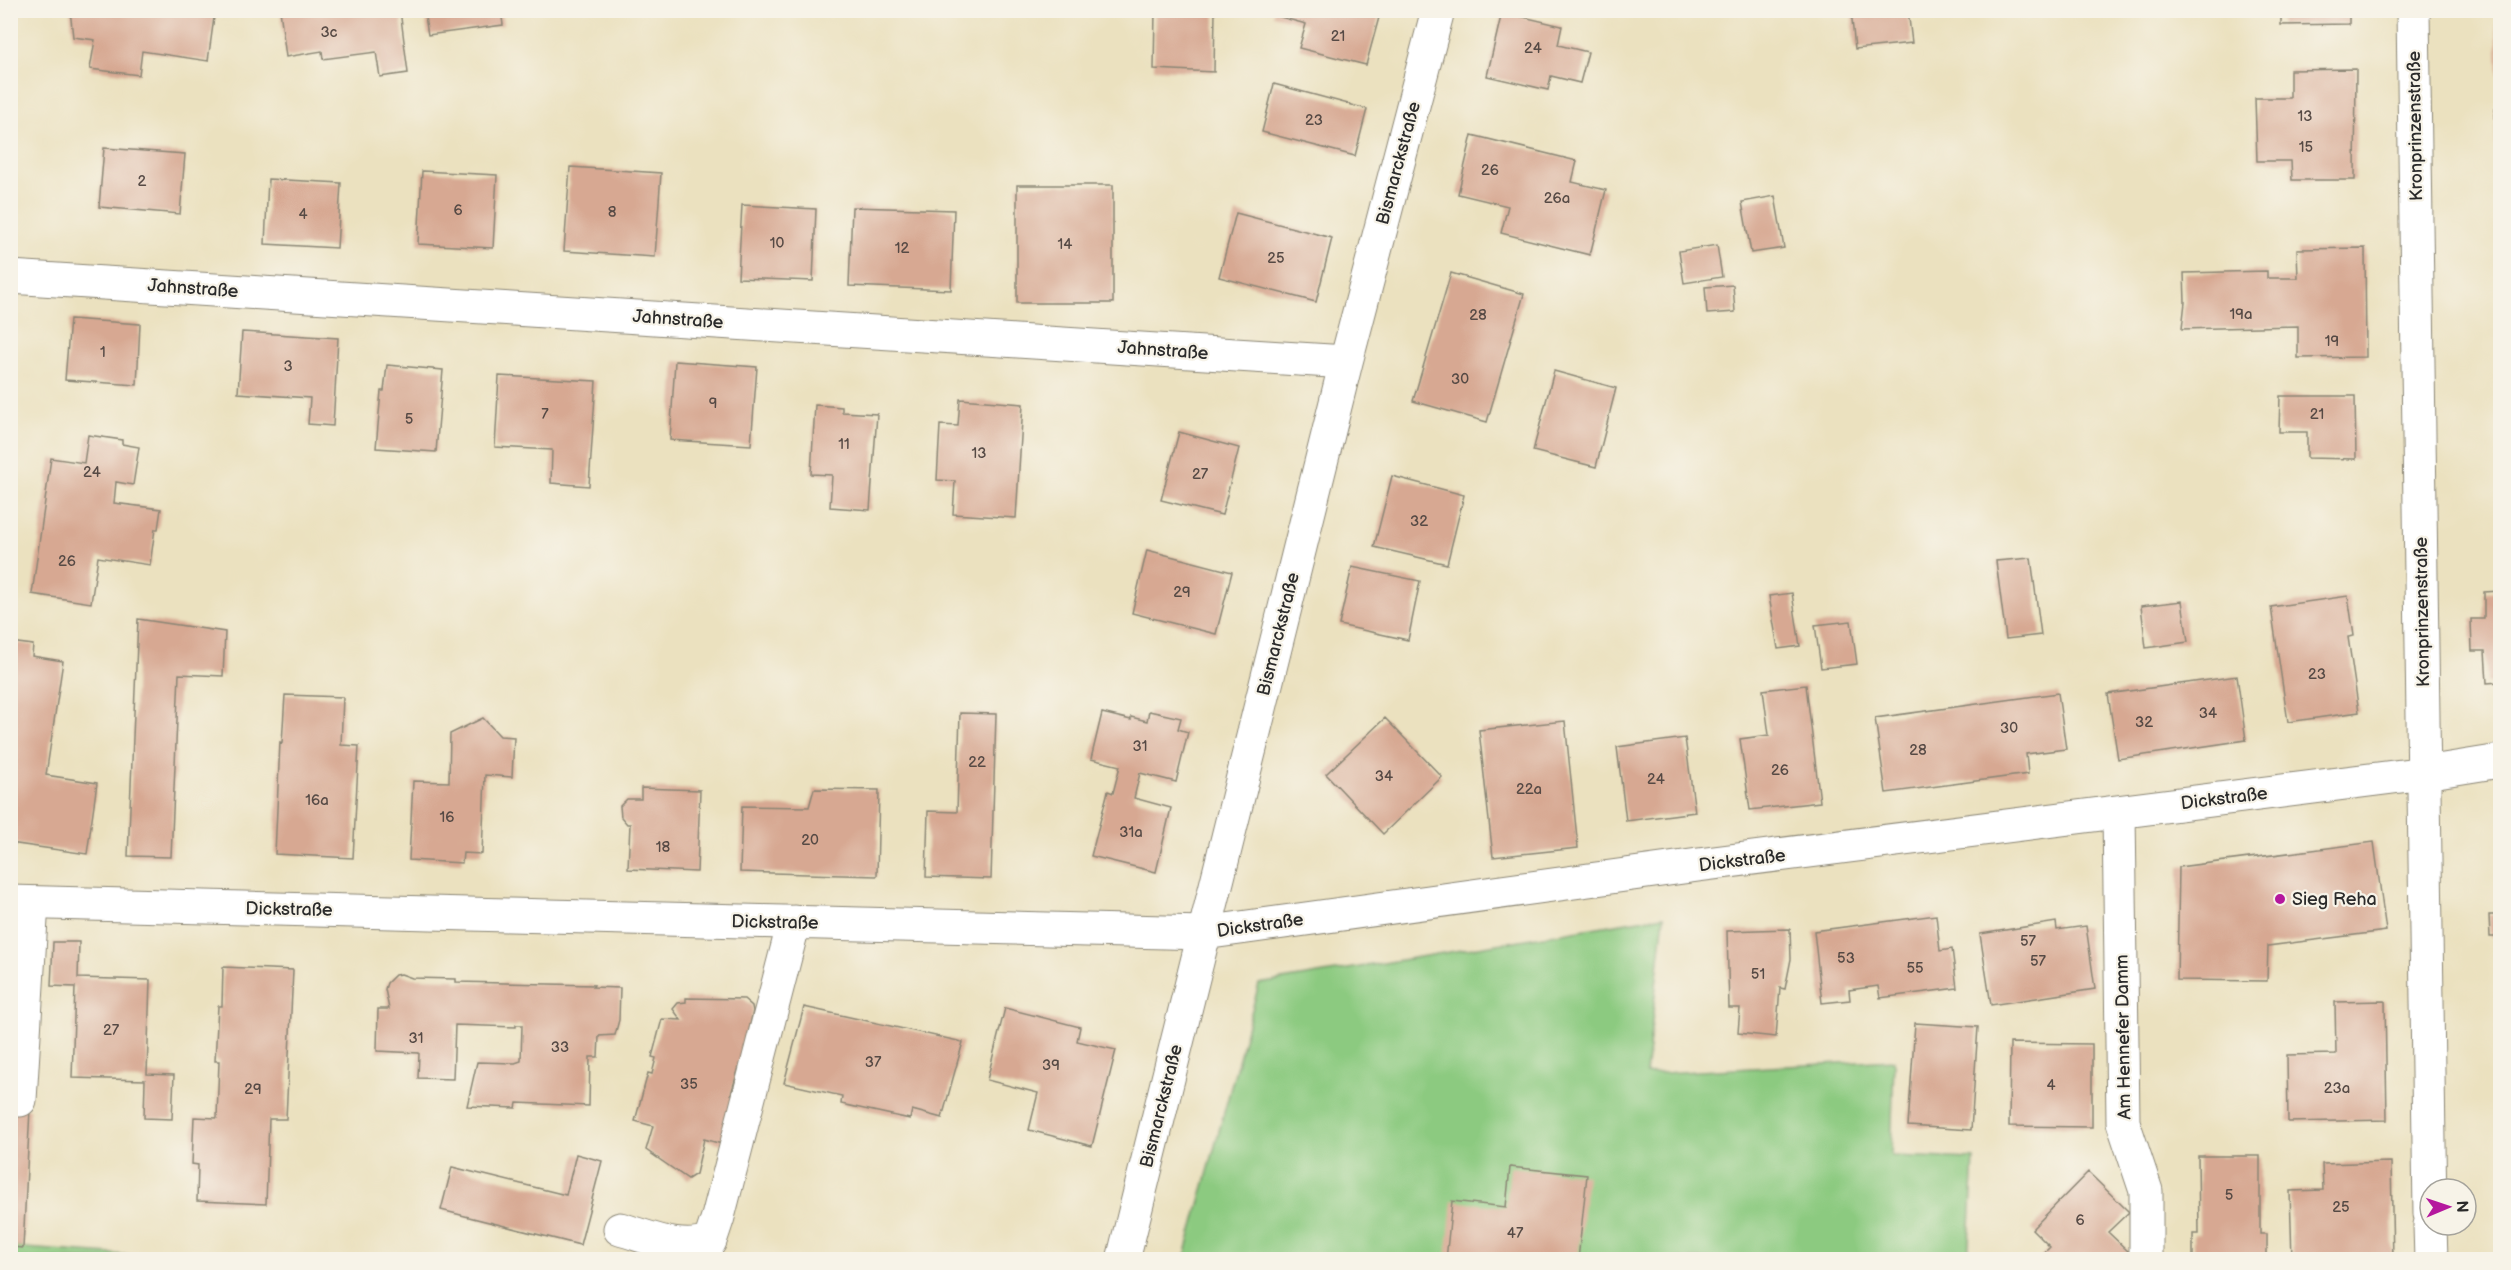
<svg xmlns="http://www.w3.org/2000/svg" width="2511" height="1270" viewBox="0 0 2511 1270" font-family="'Balsamiq Sans',sans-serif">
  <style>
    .green { fill: #8cca80; stroke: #5c7a56; stroke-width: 1.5 }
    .building { fill: #d7a892 }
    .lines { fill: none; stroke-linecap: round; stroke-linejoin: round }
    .minor-casing { stroke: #8b8675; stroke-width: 35 }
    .minor { stroke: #fff; stroke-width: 33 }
    .poi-dot { fill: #b5179e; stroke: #f7f3e8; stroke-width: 2 }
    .labels { text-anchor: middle; stroke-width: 4.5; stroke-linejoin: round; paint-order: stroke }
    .number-label { font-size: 15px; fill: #564a45 }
    .street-label { font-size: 18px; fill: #2b2b2b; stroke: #f7f3e8 }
    .poi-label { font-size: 18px; fill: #2b2b2b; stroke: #f7f3e8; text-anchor: start }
  </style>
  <rect width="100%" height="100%" fill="#f7f3e8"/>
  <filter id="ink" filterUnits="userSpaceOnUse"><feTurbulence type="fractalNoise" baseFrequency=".0167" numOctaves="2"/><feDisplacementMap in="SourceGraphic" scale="12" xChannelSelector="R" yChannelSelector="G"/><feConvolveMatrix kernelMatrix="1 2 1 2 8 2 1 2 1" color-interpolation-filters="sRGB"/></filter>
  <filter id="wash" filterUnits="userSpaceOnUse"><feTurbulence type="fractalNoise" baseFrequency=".008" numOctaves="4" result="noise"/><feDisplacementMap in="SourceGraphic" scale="24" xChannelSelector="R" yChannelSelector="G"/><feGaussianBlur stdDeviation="1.35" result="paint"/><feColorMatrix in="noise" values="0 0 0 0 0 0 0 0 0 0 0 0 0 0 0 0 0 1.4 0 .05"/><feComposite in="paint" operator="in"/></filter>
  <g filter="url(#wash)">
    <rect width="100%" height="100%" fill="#ebe1bf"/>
    <!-- green -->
    <path class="green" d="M1664,916L1646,1074L1894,1060L1891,1156L1974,1159L1968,1259L1184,1260L1259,984Z
      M10,1247L152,1257L151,1260L11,1259Z"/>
    <g id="blocks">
      <!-- building -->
      <path class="building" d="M70,10H215L208,61L142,51L139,75L90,69L95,40L73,37Z
        M280,10H372L373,13L400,10L408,73L380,77L376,52L323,59L322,51L286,57Z
        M424,10H501L503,25L428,35Z
        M1155,10H1215L1214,72L1154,69Z
        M1274,10H1381L1366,65L1299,48L1306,24L1273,15Z
        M1851,10H1908L1912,43L1855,49Z
        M2281,10H2349V24L2281,25Z
        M2496,10H2500V74H2498Z
        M1502,12L1562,26L1558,45L1588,52L1580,83L1551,76L1548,90L1487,76Z
        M2356,69L2355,180H2292L2291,161H2257L2255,98H2290V70Z
        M1274,84L1367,109L1355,156L1262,132Z
        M2495,109H2500V208H2497Z
        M1472,135L1577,161L1572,182L1606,190L1590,255L1501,233L1508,206L1458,194Z
        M104,148L185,154L180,214L99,207Z
        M570,167L661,173L655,257L564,251Z
        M422,171L497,175L493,248L418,244Z
        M268,179L341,183L337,248L265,244Z
        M1017,185H1113V303H1017Z
        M1775,196L1784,248L1751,253L1742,202Z
        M742,205L816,209L813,281L738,278Z
        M852,207L954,210L951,290L849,286Z
        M1236,213L1332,238L1316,302L1219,277Z
        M1717,245L1722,277L1684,283L1679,251Z
        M2365,248L2366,357L2298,358V326L2182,329L2185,302L2184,273L2267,271V278H2298L2297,249Z
        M1451,273L1524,294L1487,422L1413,401Z
        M1733,285L1735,312L1707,314L1705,287Z
        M70,319L140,324L137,385L65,380Z
        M242,332L338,338L333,426L308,424L310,398L238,393Z
        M675,361L757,367L751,445L670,440Z
        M387,365L443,370L436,452L376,448L381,391H384Z
        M1554,371L1616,388L1596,467L1533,451Z
        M499,376L596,381L589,486L551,483L552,450L495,447Z
        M2280,396H2355L2356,459L2307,458V432H2279Z
        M960,399L1023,404L1016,518L953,514L955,481L937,480L940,425L958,426Z
        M815,405L842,407V412L877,414L870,510L830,507L832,475L811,474Z
        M1179,432L1239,448L1222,515L1161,500Z
        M88,435L122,440V444L139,447L133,485L116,482L114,503L161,509L158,529H155L150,565L98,557L91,603L32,594L51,458L84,463Z
        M1392,476L1464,495L1447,564L1374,547Z
        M1147,550L1232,572L1216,634L1132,613Z
        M2031,558L2041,635L2006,639L1996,561Z
        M1352,567L1420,581L1408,640L1339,625Z
        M2500,591V682L2487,683L2485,651H2472L2471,619H2484V592Z
        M1792,593L1800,646L1778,649L1769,596Z
        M2348,596L2354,636L2348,637L2359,712L2288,722L2271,607Z
        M2182,601L2188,642L2146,648L2141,606Z
        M138,619L225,632L223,676L179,674L171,857L128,856Z
        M1851,621L1857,664L1821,668L1815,625Z
        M10,642L33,645L32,656L63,661L46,775L97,783L87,854L10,843Z
        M2237,676L2246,740L2118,759L2108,694Z
        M1806,685L1820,802L1750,810L1740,739L1769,735L1763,690Z
        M2058,693L2066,749L2026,754L2028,774L1886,793L1875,718Z
        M285,695L343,697L341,745L359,746L353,858L275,854L280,742L282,743Z
        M1149,711L1181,718L1178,729L1188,732L1176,782L1140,773L1134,798L1171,808L1156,872L1091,856L1108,791L1113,793L1120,766L1091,759L1102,713L1131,720V717L1147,721Z
        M960,713L996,714L991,879L926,877L928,811L957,812Z
        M483,718L500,736L514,737L512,777L485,775L482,854L463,853L462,863L409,860L413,781L449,782L450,734Z
        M1385,718L1442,777L1383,834L1326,774Z
        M1565,721L1578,848L1493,857L1479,730Z
        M1685,738L1695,812L1626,821L1617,747Z
        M641,788L700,790L697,872L628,869L630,824H627L621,817L620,806L627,799H641Z
        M814,789L879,790L877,876L740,872L742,806L809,807Z
        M2374,842L2386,931L2268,946L2267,981L2177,980L2179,867Z
        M1936,915L1940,951L1952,949L1957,988L1880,998L1878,986L1849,990L1850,1000L1822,1003L1814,931Z
        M2489,915H2500V937H2490Z
        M2056,922L2057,930L2086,926L2095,989L1991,1005L1980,934Z
        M1790,929L1791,959L1785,989L1780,988L1776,1037L1738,1033L1740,1008H1729L1727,931Z
        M53,942H79L78,978L150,980L147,1074L174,1075L172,1119L144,1118L145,1080L72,1078L75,987L51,986Z
        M223,967L293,970L286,1119H269L266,1204L197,1201L198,1165L192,1164L194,1117L217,1118L219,1061H215L218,1006H222Z
        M401,974L412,978L456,979V982L594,985L593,987L620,988L619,1020L615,1035L599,1036L598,1057H590L589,1106L517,1103L516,1108L467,1106L477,1062L515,1063L521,1061L522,1025H516V1027L455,1025L453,1079L418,1078L419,1053L377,1051L378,1009H389L385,989L387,983L395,975Z
        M686,998L744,999L752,1006L753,1011L741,1067H739L731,1094L734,1095L722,1144L704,1139L696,1174L688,1179L646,1150L653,1126L635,1121L648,1073L652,1074L656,1058L652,1057L662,1019L681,1020L673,1009L678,1003L686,1002Z
        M2385,1001L2387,1120L2288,1122L2287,1055L2336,1054L2335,1002Z
        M804,1007L963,1042L942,1118L912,1110L910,1119L841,1104L842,1096L784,1083Z
        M1005,1008L1080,1027L1077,1041L1116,1050L1092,1146L1029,1130L1038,1093L987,1080Z
        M1915,1023L1978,1027L1971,1130L1908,1126Z
        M2010,1043L2092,1044V1127L2009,1126Z
        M10,1108L30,1109L23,1248L10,1247Z
        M576,1154L602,1161L580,1245L441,1210L452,1167L566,1195Z
        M2198,1156H2260V1234H2267V1260H2193V1234H2199Z
        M2391,1162L2393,1260H2292L2290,1191L2323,1190L2322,1164Z
        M1510,1167L1587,1175L1578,1260H1446L1452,1201L1506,1207Z
        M2088,1172L2129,1212L2108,1232L2130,1253L2124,1260H2037L2050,1247L2032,1229Z"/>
    </g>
  </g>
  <g filter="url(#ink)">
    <use href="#blocks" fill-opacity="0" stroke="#8b8675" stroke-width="1.5"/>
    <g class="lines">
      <!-- minor casing -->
      <g class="minor-casing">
        <path id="minor" d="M2413,10L2430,1214
          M10,277L1346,362
          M2119,812L2123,1122L2146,1191V1260
          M10,902L1204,933L1698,865L2425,773L2500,761
          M20,1100L32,903
          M2430,1225L2431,1260
          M620,1229C649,1237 682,1253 710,1241L718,1217L794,922
          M1123,1260L1346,362L1438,10"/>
      </g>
      <!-- minor -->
      <use href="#minor" class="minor"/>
    </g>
  </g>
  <!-- markers -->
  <circle class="poi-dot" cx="2280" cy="899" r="6"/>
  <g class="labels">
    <!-- number labels -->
    <g class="number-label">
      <text x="329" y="37">3c</text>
      <text x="1338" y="41">21</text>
      <text x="1533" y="53">24</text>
      <text x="2305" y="121">13</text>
      <text x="1314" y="125">23</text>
      <text x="2306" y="152">15</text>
      <text x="1490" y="175">26</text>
      <text x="142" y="186">2</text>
      <text x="1557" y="203">26a</text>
      <text x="458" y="215">6</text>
      <text x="612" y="217">8</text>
      <text x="303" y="219">4</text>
      <text x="777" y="248">10</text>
      <text x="1065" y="249">14</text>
      <text x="902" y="253">12</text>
      <text x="1276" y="263">25</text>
      <text x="2241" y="319">19a</text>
      <text x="1478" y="320">28</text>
      <text x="2332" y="346">19</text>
      <text x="103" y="357">1</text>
      <text x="288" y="371">3</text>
      <text x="1460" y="384">30</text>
      <text x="713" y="408">9</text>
      <text x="545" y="419">7</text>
      <text x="2317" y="419">21</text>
      <text x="409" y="424">5</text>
      <text x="844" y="449">11</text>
      <text x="979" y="458">13</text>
      <text x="92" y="477">24</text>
      <text x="1200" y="479">27</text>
      <text x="1419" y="526">32</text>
      <text x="67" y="566">26</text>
      <text x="1182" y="597">29</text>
      <text x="2317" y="679">23</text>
      <text x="2208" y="718">34</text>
      <text x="2144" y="727">32</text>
      <text x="2009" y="733">30</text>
      <text x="1140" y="751">31</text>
      <text x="1918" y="755">28</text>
      <text x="977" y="767">22</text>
      <text x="1780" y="775">26</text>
      <text x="1384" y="781">34</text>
      <text x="1656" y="784">24</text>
      <text x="1529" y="794">22a</text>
      <text x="317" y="805">16a</text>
      <text x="447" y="822">16</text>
      <text x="1131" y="837">31a</text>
      <text x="810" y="845">20</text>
      <text x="663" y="852">18</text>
      <text x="2028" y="946">57</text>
      <text x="1846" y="963">53</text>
      <text x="2038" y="966">57</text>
      <text x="1915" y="973">55</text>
      <text x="1758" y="979">51</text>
      <text x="111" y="1035">27</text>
      <text x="416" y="1043">31</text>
      <text x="560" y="1052">33</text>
      <text x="873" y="1067">37</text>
      <text x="1051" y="1070">39</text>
      <text x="689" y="1089">35</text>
      <text x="2051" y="1090">4</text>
      <text x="2337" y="1093">23a</text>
      <text x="253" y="1094">29</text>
      <text x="2229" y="1200">5</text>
      <text x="2341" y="1212">25</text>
      <text x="2080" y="1225">6</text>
      <text x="1515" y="1238">47</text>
    </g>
    <!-- street labels -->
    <g class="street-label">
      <text transform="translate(2415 126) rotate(-91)" y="6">Kronprinzenstraße</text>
      <text transform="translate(1398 163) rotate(-75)" y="6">Bismarckstraße</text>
      <text transform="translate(193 288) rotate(4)" y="6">Jahnstraße</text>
      <text transform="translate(678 319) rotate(4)" y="6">Jahnstraße</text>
      <text transform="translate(1163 350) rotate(4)" y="6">Jahnstraße</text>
      <text transform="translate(2422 612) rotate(-91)" y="6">Kronprinzenstraße</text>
      <text transform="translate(1278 634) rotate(-76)" y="6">Bismarckstraße</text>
      <text transform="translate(2224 798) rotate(-7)" y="6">Dickstraße</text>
      <text transform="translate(1742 860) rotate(-7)" y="6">Dickstraße</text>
      <text transform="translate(289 909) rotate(1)" y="6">Dickstraße</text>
      <text transform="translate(775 922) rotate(1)" y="6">Dickstraße</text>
      <text transform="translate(1260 925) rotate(-8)" y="6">Dickstraße</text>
      <text transform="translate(2123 1037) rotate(-91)" y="6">Am Hennefer Damm</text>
      <text transform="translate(1161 1106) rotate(-76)" y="6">Bismarckstraße</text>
    </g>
    <!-- poi labels -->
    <g class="poi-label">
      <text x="2292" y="905">Sieg Reha</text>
    </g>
  </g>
  <!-- margin -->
  <rect width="2511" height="1270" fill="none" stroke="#f7f3e8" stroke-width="36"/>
  <!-- north arrow -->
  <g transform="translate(2448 1207) rotate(88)"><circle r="28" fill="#f7f3e8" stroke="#a5a39c" stroke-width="1.5"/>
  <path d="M0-4.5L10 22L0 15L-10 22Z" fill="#b5179e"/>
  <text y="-9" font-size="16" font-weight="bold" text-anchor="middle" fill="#2b2b2b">N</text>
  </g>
</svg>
